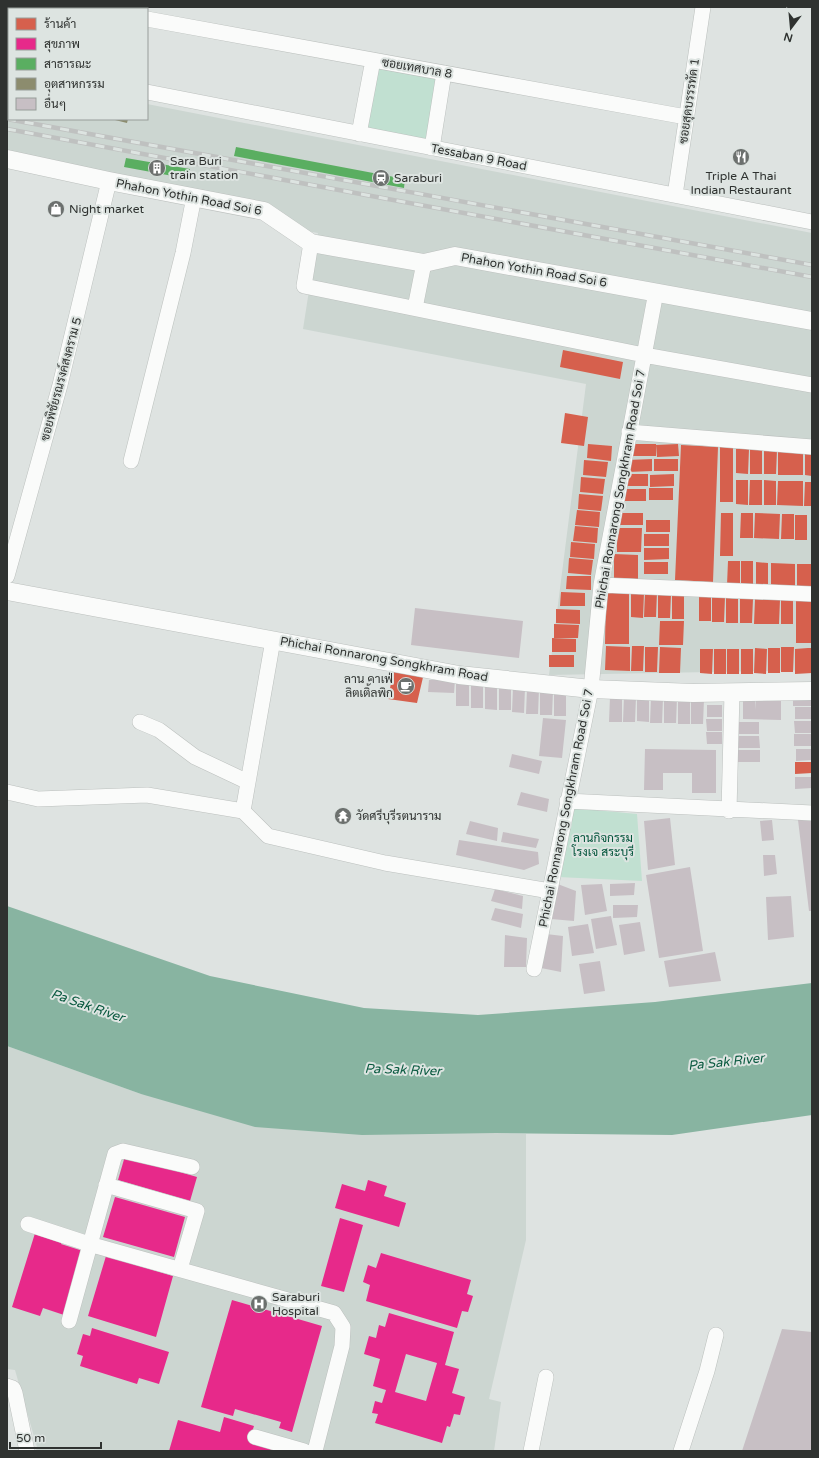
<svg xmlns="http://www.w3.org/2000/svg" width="819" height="1458" viewBox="0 0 819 1458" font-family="'Varela Round',Sarabun,sans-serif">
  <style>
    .built { fill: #ccd6d1 }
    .green { fill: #c1e0d1 }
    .water { fill: #88b4a1 }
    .shops { fill: #d6604d }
    .health { fill: #e7298a; fill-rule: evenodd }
    .public { fill: #5aae61 }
    .industry { fill: #8c8c6e }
    .building { fill: #c7bfc4 }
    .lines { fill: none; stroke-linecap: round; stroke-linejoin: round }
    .minor-casing { stroke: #bcc0be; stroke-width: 16 }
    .tertiary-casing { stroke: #bcc0be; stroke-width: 19 }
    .minor { stroke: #fafbfa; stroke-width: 15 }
    .tertiary { stroke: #fafbfa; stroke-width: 18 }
    .rail-casing { stroke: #bfc1c0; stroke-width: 4.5 }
    .rail { stroke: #dde4e1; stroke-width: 3; stroke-dasharray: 9; stroke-linecap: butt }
    .labels { text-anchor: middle; stroke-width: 4; stroke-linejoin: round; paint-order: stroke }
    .street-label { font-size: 12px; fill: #2f3230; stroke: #dde4e1 }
    .poi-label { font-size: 12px; fill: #2f3230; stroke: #dde4e1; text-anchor: start }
    .park-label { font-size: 12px; fill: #00543a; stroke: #dde4e1 }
    .water-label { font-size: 13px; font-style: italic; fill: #0a5a40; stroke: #dde4e1 }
  </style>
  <rect width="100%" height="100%" fill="#dee3e1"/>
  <!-- built -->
  <path class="built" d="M7,78H9V119H147V104L812,233V670L549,675L586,384L303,329L318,233L301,230L277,211L7,164Z
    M7,1046L141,1094L496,1133L526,1134V1240L489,1399L501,1402L494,1451H36L37,1447L15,1370L7,1369Z"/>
  <!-- green -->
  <path class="green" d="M376,65L438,75L427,140L365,129Z
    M573,808L637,814L642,881L558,877Z"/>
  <!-- water -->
  <path class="water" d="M7,906L210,976L364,1008L478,1015L655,1002L812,983V1115L672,1135L496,1133L362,1135L255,1127L141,1094L7,1046Z"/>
  <!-- shops -->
  <path class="shops" d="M563,350L623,362L620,379L560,367Z
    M565,413L588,417L584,446L561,443Z
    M588,444L612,446L611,461L587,458Z
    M631,444H656V456H631Z
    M678,444L679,456L657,457L656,445Z
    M681,445L718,447L713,582L675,580Z
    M720,447H733V502H720Z
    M736,449H749L748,474L736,473Z
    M750,449H762V474H750Z
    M764,450H777L776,474H764Z
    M778,450H803V475H778Z
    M805,451H812V476L805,475Z
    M652,459V471L628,472L627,460Z
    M654,459H678V471H654Z
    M584,460L608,462L606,477L583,475Z
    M624,474H648V486H624Z
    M674,474V486L650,487V475Z
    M581,477L605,479L603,494L580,492Z
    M736,480H748V505L736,504Z
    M750,480H762V505H749Z
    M764,480L776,481V505H764Z
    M778,481H803V506L777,505Z
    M805,482H812V506H804Z
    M649,488H673V500H649Z
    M621,489H646V501H622Z
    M579,494L603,496L601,511L578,509Z
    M577,510L600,512L599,527L575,525Z
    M618,513H643V525H618Z
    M721,513H733V556H720Z
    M741,513H753V538H740Z
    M755,513L780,514L779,539L754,538Z
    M782,514H794V539H781Z
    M795,515H807V540H795Z
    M646,520H670V532H646Z
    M575,526L598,528L597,543L573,541Z
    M617,528H642L641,552H617Z
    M644,534H669V546H644Z
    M571,542L595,544L594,559L570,557Z
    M644,548H669V559L644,560Z
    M614,554L638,555V579L614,578Z
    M569,558L593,560L591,575L568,573Z
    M728,561H740V586L727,585Z
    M741,561H753V586L741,585Z
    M644,562H668V574H644Z
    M756,562L768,563V587H756Z
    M771,563L795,564V588L771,587Z
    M797,564H812V588H797Z
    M567,576H591V590L566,589Z
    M606,591L629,592V644H605Z
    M561,592L585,593V606H560Z
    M645,592H657L656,617H644Z
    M631,593H644L643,618L631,617Z
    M658,594H671L670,618H658Z
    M672,594H684V619H672Z
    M699,596L711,597V621H699Z
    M712,597H725L724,622H712Z
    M726,598L738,599V623H726Z
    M740,598L753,599L752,623H740Z
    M755,599L780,600L779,624H754Z
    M781,599L793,600V624H781Z
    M796,599H812V643H796Z
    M556,609L580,610V624L556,623Z
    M660,621H684L683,645H659Z
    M554,624L579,625L578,638H554Z
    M552,638L576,639V652H552Z
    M606,646L630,647V671L605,670Z
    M632,646H644L643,671H631Z
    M645,647H658L657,672H645Z
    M660,647L681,648L680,673H659Z
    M781,647H794L793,672H781Z
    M755,648L767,649L766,674L754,673Z
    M768,648H780V673H768Z
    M808,648H812V673L795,674V649Z
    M700,649H713L712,674L700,673Z
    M714,649H726V674H714Z
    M727,649H739V674H727Z
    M741,649H753V674H741Z
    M549,655H574V667H549Z
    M394,667L424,673L417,703L388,699Z
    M795,762H812V773L795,774Z"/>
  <!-- health -->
  <path class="health" d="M125,1156L197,1177L190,1201L118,1180Z
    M368,1180L387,1186L384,1196L406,1203L399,1227L335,1208L342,1184L365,1191Z
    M115,1197L185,1217L174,1257L103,1237Z
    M340,1218L363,1225L344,1292L321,1286Z
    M36,1230L63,1239L61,1244L83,1251L64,1315L43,1308L40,1316L12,1307Z
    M381,1253L471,1280L467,1294L473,1296L468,1312L462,1311L457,1328L366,1301L370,1285L363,1282L368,1265L376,1268Z
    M106,1256L173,1276L156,1337L88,1316Z
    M232,1300L322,1326L292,1432L279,1428L281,1422L235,1409L233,1416L201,1407Z
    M389,1313L454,1332L445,1365L459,1369L452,1393L465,1397L460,1415L454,1414L450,1427L447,1426L442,1443L375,1423L378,1414L372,1413L375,1401L382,1403L386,1390L373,1386L380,1359L364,1354L369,1336L376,1338L379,1325L385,1327ZM406,1354L437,1363L426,1401L395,1392Z
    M92,1328L169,1352L159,1384L139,1378L137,1384L80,1366L83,1356L77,1354L83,1334L90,1336Z
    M224,1417L254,1426L249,1441L285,1451H169L178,1420L220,1432Z"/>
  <!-- public -->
  <path class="public" d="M236,147L405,179L404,188L234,156Z
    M126,158L190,169L189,179L124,167Z"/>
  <!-- industry -->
  <path class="industry" d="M111,119H128L127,123Z"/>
  <!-- building -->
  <path class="building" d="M415,608L523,621L519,658L411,645Z
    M429,680H455L454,693L428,692Z
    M456,681L469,682V706H456Z
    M471,683H483V708H471Z
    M485,685H497V710L485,709Z
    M499,685L511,686V710H499Z
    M513,688H525L524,713L512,712Z
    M527,689H539L538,714H526Z
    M540,690L553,691L552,715H540Z
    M554,691H566V716H554Z
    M743,694L755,695L756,710V695H781V720L743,719Z
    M793,694H812V706H793Z
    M610,697L622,698V722H609Z
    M624,697H636L635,722H623Z
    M637,697H649V722L637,721Z
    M651,698H663L662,723H650Z
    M664,698H677L676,723H664Z
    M678,699H690V724H678Z
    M691,699H704L703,724H691Z
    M707,705H722V717H707Z
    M795,707H812V719H795Z
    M543,718L566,720L562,758L539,756Z
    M706,719H722V731H707Z
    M794,721H812V733H795Z
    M734,722H759V734H735Z
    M706,732H722V744H707Z
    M794,734H812V746H794Z
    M735,736H759L760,748H735Z
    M645,749L716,750V793H692V773H663V790H644Z
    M796,749H812V760L796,761Z
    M735,750H760V762H735Z
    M512,754L542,761L539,774L509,767Z
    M795,777H812V788L795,789Z
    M521,792L549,799L547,812L517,805Z
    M670,818L675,865L648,870L644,821Z
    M812,818V911H809L798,820Z
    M772,820L774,840L762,841L760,821Z
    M470,821L498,828L497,841L466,834Z
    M503,832L539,839L536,848L501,842Z
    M459,840L538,852L539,864L524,870L456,855Z
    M763,855H775L777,874L764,876Z
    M690,867L703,951L659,958L646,875Z
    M555,883L576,891L574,921L551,919Z
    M635,883L634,895L610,896V884Z
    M602,884L607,911L585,915L581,885Z
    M495,889L523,896L522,909L491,901Z
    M791,896L794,937L768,940L766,897Z
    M613,905H638L637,917L613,918Z
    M495,908L523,914L521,928L491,920Z
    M611,916L617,945L596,949L591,919Z
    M640,922L645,951L624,955L619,925Z
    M588,924L594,953L572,956L568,927Z
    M546,934L563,936L561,972L541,968Z
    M505,935L527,938L526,967H504Z
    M715,952L721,981L669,987L664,961Z
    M600,961L605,991L584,994L579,964Z
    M782,1329L812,1332V1451H742Z"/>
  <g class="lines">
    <!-- minor casing -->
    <g class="minor-casing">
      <path id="minor" d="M83,7L94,9
        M44,9V7
        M147,19L686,117
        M7,66H9
        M147,92L812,222
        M359,134L373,60
        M432,148L444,73
        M675,195L703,7
        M311,243L304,286L644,355L812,385
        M415,308L424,263
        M629,432L812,447
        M131,461L183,253L194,197
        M7,576L60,385L109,181
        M601,585L812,594
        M273,640L243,811L268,836L385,863L550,891
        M140,722L159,730L195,757L248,782
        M7,792L38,799L147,795L243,811
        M567,801L812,813
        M729,811L732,693
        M534,969L591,689L601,585L656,292
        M106,1185L197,1211L180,1269
        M28,1224L89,1244L334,1313L343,1327L342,1346L315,1451
        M69,1321L115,1154L123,1151L192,1167
        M7,1386L13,1388L15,1393L27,1451
        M255,1437L304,1451
        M531,1451L546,1377
        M681,1451L707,1371L716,1335"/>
    </g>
    <!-- tertiary casing -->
    <g class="tertiary-casing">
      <path id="tertiary" d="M7,159L109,181L264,211L311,243L424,263L455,256L812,321
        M7,591L459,675L591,689L693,693L812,691"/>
    </g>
    <!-- minor -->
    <use href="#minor" class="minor"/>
    <!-- tertiary -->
    <use href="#tertiary" class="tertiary"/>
    <!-- rail casing -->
    <g class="rail-casing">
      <path id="rail" d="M7,119L812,265
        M7,129L812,277"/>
    </g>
    <!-- rail -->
    <use href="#rail" class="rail"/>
  </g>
  <!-- icons -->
  <defs>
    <g id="restaurant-disc" transform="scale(0.9)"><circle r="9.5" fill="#6c706e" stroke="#dde4e1"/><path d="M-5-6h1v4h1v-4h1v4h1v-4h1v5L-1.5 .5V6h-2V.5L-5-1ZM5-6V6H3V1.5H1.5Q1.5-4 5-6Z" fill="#fff"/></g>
    <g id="building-disc" transform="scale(0.9)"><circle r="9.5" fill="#6c706e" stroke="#dde4e1"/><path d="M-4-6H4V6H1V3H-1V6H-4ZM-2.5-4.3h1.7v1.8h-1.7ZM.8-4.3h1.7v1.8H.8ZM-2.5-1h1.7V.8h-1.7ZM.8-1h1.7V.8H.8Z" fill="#fff"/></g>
    <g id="station-disc" transform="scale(0.9)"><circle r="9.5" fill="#6c706e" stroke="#dde4e1"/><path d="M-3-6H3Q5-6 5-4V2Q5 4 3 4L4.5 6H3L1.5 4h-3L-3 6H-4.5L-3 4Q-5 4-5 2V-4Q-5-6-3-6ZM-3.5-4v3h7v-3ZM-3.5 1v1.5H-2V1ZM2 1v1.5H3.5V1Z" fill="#fff"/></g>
    <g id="shop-disc" transform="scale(0.9)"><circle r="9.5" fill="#6c706e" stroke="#dde4e1"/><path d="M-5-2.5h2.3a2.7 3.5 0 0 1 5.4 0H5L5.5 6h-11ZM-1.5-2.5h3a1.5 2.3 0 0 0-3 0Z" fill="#fff"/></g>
    <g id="cafe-disc" transform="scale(0.9)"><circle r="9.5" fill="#6c706e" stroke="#dde4e1"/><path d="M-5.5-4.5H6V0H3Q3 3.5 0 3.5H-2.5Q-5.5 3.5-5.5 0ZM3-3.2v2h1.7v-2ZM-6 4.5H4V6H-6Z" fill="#fff"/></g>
    <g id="temple-disc" transform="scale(0.9)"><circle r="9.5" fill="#6c706e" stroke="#dde4e1"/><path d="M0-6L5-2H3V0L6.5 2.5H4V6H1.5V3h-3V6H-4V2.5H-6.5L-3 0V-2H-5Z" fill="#fff"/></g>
    <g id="hospital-disc" transform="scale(0.9)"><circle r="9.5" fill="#6c706e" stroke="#dde4e1"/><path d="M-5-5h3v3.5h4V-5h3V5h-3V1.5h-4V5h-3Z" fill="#fff"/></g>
  </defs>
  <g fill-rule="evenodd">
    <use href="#restaurant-disc" x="741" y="157"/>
    <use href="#building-disc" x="157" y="168"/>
    <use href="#station-disc" x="381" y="178"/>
    <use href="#shop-disc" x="56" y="209"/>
    <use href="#cafe-disc" x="406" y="686"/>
    <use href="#temple-disc" x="343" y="816"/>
    <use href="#hospital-disc" x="259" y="1304"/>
  </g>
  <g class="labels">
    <!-- street labels -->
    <g class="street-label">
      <text transform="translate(417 68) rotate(10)" y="4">ซอยเทศบาล 8</text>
      <text transform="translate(689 101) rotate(-82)" y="4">ซอยสุดบรรรทัด 1</text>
      <text transform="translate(479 157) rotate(11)" y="4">Tessaban 9 Road</text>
      <text transform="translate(189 197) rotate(11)" y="4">Phahon Yothin Road Soi 6</text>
      <text transform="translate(534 270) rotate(10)" y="4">Phahon Yothin Road Soi 6</text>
      <text transform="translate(61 379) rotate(-75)" y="4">ซอยพิชัยรณรงค์สงคราม 5</text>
      <text transform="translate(620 489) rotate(-80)" y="4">Phichai Ronnarong Songkhram Road Soi 7</text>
      <text transform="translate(384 659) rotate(10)" y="4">Phichai Ronnarong Songkhram Road</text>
      <text transform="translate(566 808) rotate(-79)" y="4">Phichai Ronnarong Songkhram Road Soi 7</text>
    </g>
    <!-- poi labels -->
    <g class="poi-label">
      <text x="170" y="165">Sara Buri<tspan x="170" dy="14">train station</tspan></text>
      <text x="741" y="180" text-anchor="middle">Triple A Thai<tspan x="741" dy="14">Indian Restaurant</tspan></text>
      <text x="394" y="182">Saraburi</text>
      <text x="69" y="213">Night market</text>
      <text x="393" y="683" text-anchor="end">ลาน คาเฟ่<tspan x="393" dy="14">ลิตเติ้ลพิก</tspan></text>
      <text x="356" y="820">วัดศรีบุรีรตนาราม</text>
      <text x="272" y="1301">Saraburi<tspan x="272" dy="14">Hospital</tspan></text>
    </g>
    <!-- park labels -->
    <g class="park-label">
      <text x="603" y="842">ลานกิจกรรม<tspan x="603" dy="14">โรงเจ สระบุรี</tspan></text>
    </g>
    <!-- water labels -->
    <g class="water-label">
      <text transform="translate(88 1005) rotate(19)" y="5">Pa Sak River</text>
      <text transform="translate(726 1061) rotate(-6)" y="5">Pa Sak River</text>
      <text transform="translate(403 1069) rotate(2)" y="5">Pa Sak River</text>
    </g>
  </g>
  <!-- border -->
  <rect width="819" height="1458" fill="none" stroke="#2f3230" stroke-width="16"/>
  <!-- legend -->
  <rect x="8" y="8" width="140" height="112" fill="#dde4e1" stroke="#979d9a"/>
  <rect x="16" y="18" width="20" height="12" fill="#d6604d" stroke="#979d9a"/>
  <text x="44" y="28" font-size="12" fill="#2f3230">ร้านค้า</text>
  <rect x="16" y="38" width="20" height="12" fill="#e7298a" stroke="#979d9a"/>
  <text x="44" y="48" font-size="12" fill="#2f3230">สุขภาพ</text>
  <rect x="16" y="58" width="20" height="12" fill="#5aae61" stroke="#979d9a"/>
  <text x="44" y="68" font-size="12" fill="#2f3230">สาธารณะ</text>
  <rect x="16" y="78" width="20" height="12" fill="#8c8c6e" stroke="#979d9a"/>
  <text x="44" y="88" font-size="12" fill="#2f3230">อุตสาหกรรม</text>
  <rect x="16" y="98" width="20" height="12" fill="#c7bfc4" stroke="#979d9a"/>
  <text x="44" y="108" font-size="12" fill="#2f3230">อื่นๆ</text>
  <!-- north arrow -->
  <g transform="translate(791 28) rotate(196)" stroke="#dde4e1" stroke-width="3" paint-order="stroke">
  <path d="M0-3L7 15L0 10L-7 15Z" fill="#2f3230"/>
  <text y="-6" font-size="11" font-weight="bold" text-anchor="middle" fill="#2f3230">N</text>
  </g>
  <!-- scale -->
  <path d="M10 1442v6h91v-6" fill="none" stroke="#2f3230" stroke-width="2"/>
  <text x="16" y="1442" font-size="12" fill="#2f3230" stroke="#dde4e1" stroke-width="3" paint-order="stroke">50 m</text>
</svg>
